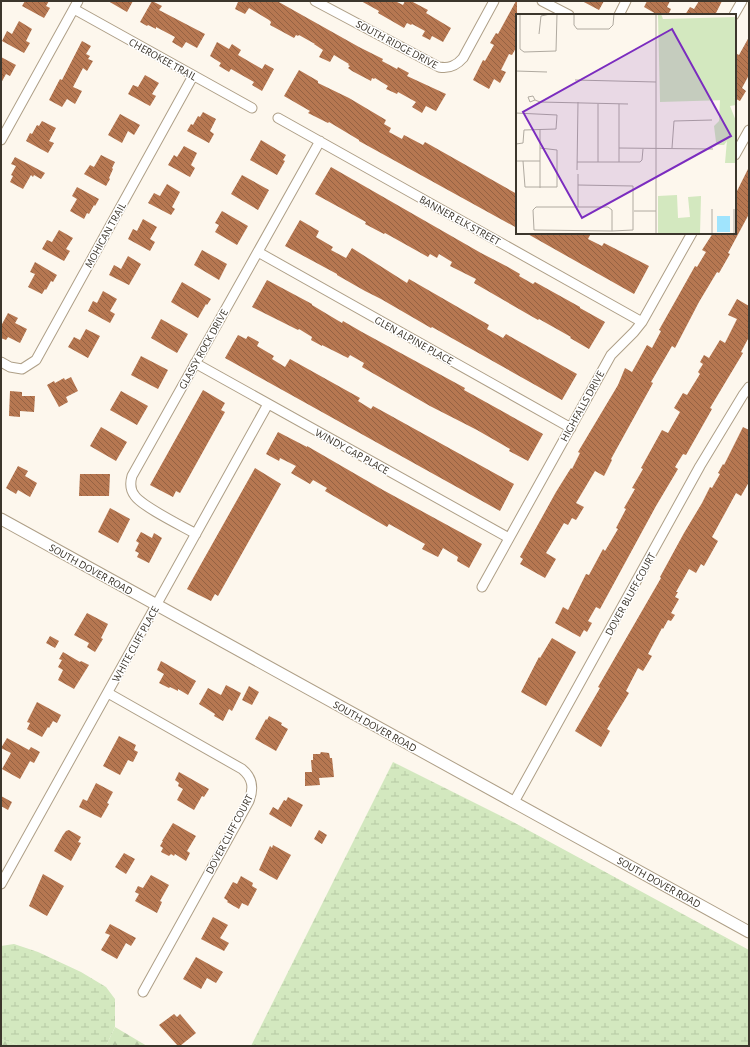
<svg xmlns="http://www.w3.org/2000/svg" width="750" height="1047" viewBox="0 0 750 1047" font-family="'Alegreya Sans',sans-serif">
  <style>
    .forest { fill: url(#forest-firs) }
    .wetland { fill: url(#wetland-marsh) }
    .building { fill: url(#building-back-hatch) }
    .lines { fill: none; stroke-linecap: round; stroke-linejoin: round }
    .minor-casing { stroke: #ae9f87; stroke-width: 11 }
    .tertiary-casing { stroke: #ae9f87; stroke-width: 13 }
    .minor { stroke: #fff; stroke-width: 9 }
    .tertiary { stroke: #fff; stroke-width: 11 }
    .labels { text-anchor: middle; stroke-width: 3; stroke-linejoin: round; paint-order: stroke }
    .street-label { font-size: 11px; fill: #3c362c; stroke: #fff }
    .inset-road { fill: none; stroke: #b0aaa0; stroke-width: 1 }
    .view { fill: #7b2cbf; fill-opacity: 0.15; stroke: #7b2cbf; stroke-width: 2 }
    .inset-edge { fill: none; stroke: #3c362c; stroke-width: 2 }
  </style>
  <defs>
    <pattern id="forest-firs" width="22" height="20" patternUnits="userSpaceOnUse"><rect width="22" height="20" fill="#d3e8bf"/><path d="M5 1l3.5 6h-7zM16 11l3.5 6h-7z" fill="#b6c8a4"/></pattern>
    <pattern id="wetland-marsh" width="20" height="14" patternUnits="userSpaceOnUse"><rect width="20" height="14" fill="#d3e8bf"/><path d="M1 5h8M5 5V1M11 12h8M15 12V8" fill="none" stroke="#b6c8a4"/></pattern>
    <pattern id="building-back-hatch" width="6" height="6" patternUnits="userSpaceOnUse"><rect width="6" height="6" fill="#b67751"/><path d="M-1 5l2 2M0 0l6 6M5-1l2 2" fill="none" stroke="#956243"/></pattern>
  </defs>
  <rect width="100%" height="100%" fill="#fdf7ed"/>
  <!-- forest -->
  <path class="forest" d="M115,1027L147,1046H106Z
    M1,1039L20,1046H1Z"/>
  <!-- wetland -->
  <path class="wetland" d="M393,762L515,823L749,950V1046H251Z
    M14,944L38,952L81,972L106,987L115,999V1027L106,1046H20L1,1039V946Z"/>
  <!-- building -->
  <path class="building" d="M25,1H49L46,6L50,8L44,18L22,6Z
    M108,1H133L127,12Z
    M152,1L162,6L159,10L205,34L197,48L186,42L182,48L172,42L175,37L156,27V29L148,25L147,26L140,22Z
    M236,1H277L359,47L383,59L382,61L397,69L398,67L409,73L407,76L446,94L436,111L426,106L422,113L412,107L416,102L398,92L397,94L386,89L388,86L375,78L374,79L372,78L371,81L352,71L348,68L350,66L348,65L349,64L334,55L330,62L319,57L323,50L314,44H315L299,35L298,36L296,35L294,38L270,25L271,22L269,20L249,8L245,14L235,9L238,2Z
    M361,1H395L403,5L405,1H411L428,10L426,13L451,28L443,42L432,36L430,40L422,36L425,31L412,24L411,25L407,23L404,28L378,13L379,11Z
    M516,1H517V46L512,55L509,54L501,70L506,72L500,83L494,79L489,89L473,80L483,60L485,61L494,45L490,43L496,33L498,34Z
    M582,1H604L599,10Z
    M647,1H670L667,7L671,9L668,15H658L644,7Z
    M699,1H722L715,15H685L690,7L694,9Z
    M19,21L32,29L26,41L30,43L24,53L2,41L7,31L12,34Z
    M749,37V75L742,88L746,91L740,101L736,99L735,100V53L739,55Z
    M82,41L91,46L86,54L90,56L88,59L93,61L87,71L83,68L73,87L82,91L75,104L67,99L62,107L49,100L60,79L62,80Z
    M217,42L229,49L232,44L241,50L238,55L262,69L265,64L274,69L262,91L252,85L254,82L231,69L229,72L219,66L221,63L210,56Z
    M1,57L16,65L10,76L6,74L1,83Z
    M299,70L318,81V83L349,98L386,120L384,124L391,128L389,132L402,139L404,135L423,145L425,142L517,194V228L359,141V140L329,122L328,123L308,113L310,111L284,96Z
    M145,75L159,83L152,94L156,96L150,106L128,94L133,85L138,87Z
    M203,112L216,119L210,131L214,134L209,143L187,131L191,124L193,125L198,116L200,117Z
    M120,114L140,125L134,135L128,131L122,143L108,135Z
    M42,121L56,128L49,141L54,143L48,153L26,141L30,133L32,134L37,125L39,126Z
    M261,140L286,155L283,160L285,161L277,175L250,160Z
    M184,146L197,153L191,165L195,168L190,177L168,165L174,155L177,157Z
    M101,155L115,162L112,168L113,169L109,178L110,179L106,186L84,174L90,165L94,167Z
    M15,157L45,173L41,179L34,175L33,177L31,175L23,189L10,182L13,176L11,175L16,166L11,164Z
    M331,167L481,253L508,267L520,274L519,276L533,284L535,282L580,307V308L605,322L589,349L570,338L571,337L539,319L538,320L474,283L476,279L450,266L452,262L439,254L437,258L430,254L428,257L385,233L384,234L365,224L366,222L315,194Z
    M749,167V214L728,253L730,254L719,273L717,272L699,302L675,348L672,346L651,382L653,383L611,459L612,460L604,476L595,471L576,503L584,507L576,520L572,518L568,525L564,523L546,553L556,559L545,578L520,564L523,559L520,557L556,492L571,468L572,469L580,453L578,452L618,385L625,368L632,372L647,345L652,348L661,331L659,330L681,291L695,266L697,267L706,252L702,250L713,233H735V195Z
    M242,175L269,190L258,210L231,194Z
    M167,184L180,192L172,207L175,209L171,215L148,203L154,193L160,196Z
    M77,187L99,199L95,206L94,205L89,214L87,213L84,219L70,211L77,199L72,196Z
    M222,211L248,226L237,245L215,232L219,225L215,223Z
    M143,219L157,227L150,239L155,242L150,251L128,239L133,229L137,231Z
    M300,220L319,231L316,237L333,247L331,250L346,258L352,248L407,283L409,279L489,325L487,329L503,338L506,334L577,374L562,400L432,327L431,328L381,299L365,291L337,275V274L285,246Z
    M59,230L73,238L66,249L70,251L64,261L42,249L47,240L52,242Z
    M526,233H587L590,235L588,239L602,246L604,243L649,266L634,294Z
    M202,250L227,264L219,280L194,265Z
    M128,256L141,264L129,285L109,275L114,265L121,269Z
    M35,262L57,275L53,282L51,281L46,290L45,289L42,294L28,287L35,274L30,272Z
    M267,280L312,304V305L342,323L343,321L362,332L465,388L464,390L543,434L528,461L509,451L510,449L477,430L430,406L362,367L364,363L350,355L348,358L322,345V346L311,340L312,337L299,329L298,330L252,307Z
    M182,282L211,299L207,305L206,304L198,318L171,302Z
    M103,291L117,299L110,311L115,314L110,323L88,311L93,301L97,303Z
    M737,299L749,306V337L741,352L743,353L710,408L712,409L686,455L683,454L675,467L678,469L656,506L600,609L596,607L588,621L592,623L587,632L584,630L580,637L555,623L563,607L568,610L586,574L589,575L603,549L605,551L618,529L616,528L626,509L624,508L635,489L632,488L643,469L641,468L662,430L668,433L680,412L674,408L683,393L687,395L700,374L698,372L703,364L700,362L704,355L709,358L720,340L725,343L737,319L728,315Z
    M8,313L18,318L15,323L27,329L20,343L8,337L6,340L1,338V326Z
    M161,319L188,334L177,353L151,338Z
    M86,329L100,336L88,358L68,347L74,337L80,340Z
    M238,335L246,339L248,336L259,342L257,346L274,356L272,359L285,367L290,359L360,398L358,401L371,409L373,406L384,412L514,484L500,511L225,358Z
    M141,356L168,370L158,389L131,375Z
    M71,377L78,391L66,397L68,402L59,407L47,385L54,381L55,383L64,378L65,380Z
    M203,390L225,403L221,410L225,412L180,493L176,491L173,497L150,485Z
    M10,391L22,392V396H35L34,412L20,411V417L9,416Z
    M121,391L148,406L137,425L110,410Z
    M101,427L127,442L116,461L90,446Z
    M743,427L749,430V482L741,496L736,493L712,537L718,541L704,566L701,564L696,573L689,569L676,592H678L675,597L679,599L671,613L675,615L671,621L668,620L663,629L662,628L648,654L652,656L643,671L638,668L626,691L629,693L607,729L610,731L601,747L575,731L600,688L598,687L605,675L661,578L660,577L684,533L702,503L710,487L712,488L720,474L718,473L723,464L724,465Z
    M278,432L307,447V446L383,490L482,544L469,568L457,561L458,557L443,548L438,557L422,549L425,544L389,524L387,527L325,491L327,488L313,480L310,484L291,473L296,466L280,458L279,461L266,454Z
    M18,466L28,471L25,476L37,483L30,497L18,490L16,494L6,488Z
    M255,468L281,484L218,596L215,594L211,601L187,589Z
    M80,474H110L109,496H79Z
    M110,508L130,519L118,543L98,532Z
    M141,532L152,538L154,533L162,538L149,563L137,557L139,553L135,551L139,543L136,541Z
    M87,613L108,624L101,638L103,639L95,652L87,647L89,643L74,635Z
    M50,636L59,641L55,648L46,643Z
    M552,638L576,652L546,706L521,692L539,657L540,658Z
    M63,652L80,662L81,661L89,665L74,689L58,680L63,670L58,667L62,660L59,659Z
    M161,661L196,681L188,695L178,689V691L170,687L169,688L159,683L164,674L157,670Z
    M226,685L241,693L232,711L229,709L223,721L214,716L215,714L199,704L208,688L221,695Z
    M249,686L259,692L252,705L242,700Z
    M37,702L61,715L57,723L53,721L49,728L48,727L42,737L27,729L30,723L27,722Z
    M269,716L282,723L281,725L288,729L276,751L255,739L266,719L267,720Z
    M119,736L136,745L134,750L138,752L133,762L128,760L120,775L103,766Z
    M7,738L29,750L31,747L40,752L34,763L30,761L20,779L2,769L11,753L1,748Z
    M321,752L329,753L330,758H332L334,777L319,778L320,785L305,786V772H312L311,760H313V754H320Z
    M179,772L209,789L204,797L202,796L194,810L177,800L183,789L178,786L179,783L175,780Z
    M96,783L113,792L107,803L109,804L101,818L79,807L83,799L87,801Z
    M1,796L12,802L8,810L1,806Z
    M288,797L303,805L291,827L269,814L273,807L278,810L284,800L286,801Z
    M173,823L196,836L187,851L190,853L186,861L175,854L174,856L171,854L169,856L161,852L163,848L160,846L163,841H162Z
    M69,830L81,837L78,842L81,843L71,861L54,851L63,835L66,831Z
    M319,830L327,835L322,844L314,839Z
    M273,845L291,855L277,880L259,870L270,846L272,848Z
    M124,853L135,859L126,874L115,867Z
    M43,874L64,886L47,916L29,906Z
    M151,875L169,885L160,901L162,902L157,913L135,901L139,894L135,892L138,886L143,888Z
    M241,876L253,883L252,886L257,889L248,906L242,903L239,909L227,902L228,901L224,898L233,882L237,884Z
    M213,917L228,925L220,938L229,943L224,951L201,939Z
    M110,924L136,938L131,946L126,943L117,959L101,950L110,935L105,933Z
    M196,957L223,972L216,983L207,978L201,989L183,979Z
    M174,1014L177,1017L180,1014L196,1033L180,1046H178L159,1025Z"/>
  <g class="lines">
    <!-- minor casing -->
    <g class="minor-casing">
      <path id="minor" d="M315,1L439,67C449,69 456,66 463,58L494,1
        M542,1L569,15
        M74,9L252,108
        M619,15L626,1
        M734,15L742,1
        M278,118L642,322
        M1,140L78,1
        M735,155L749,130
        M258,252L571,428
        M1,362L10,367L22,369L36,360L193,76
        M195,363L509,538
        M196,534C182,526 143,507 135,496C130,490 130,483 132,476L320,141
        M482,587L611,355L634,332L642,322L692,233
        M108,693L242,769C253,778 254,788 249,801L143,992
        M514,802L700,466L743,395L749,387
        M1,884L268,404"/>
    </g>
    <!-- tertiary casing -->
    <g class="tertiary-casing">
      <path id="tertiary" d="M1,519L749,932"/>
    </g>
    <!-- minor -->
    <use href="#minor" class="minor"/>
    <!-- tertiary -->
    <use href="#tertiary" class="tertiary"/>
  </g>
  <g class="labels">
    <!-- street labels -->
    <g class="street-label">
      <text transform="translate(397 44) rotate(28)" y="4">SOUTH RIDGE DRIVE</text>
      <text transform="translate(163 59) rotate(29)" y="4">CHEROKEE TRAIL</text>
      <text transform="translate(460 220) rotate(29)" y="4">BANNER ELK STREET</text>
      <text transform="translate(105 235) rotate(-61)" y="4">MOHICAN TRAIL</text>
      <text transform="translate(414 340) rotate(29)" y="4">GLEN ALPINE PLACE</text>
      <text transform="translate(203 349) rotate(-61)" y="4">GLASSY ROCK DRIVE</text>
      <text transform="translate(582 406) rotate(-61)" y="4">HIGHFALLS DRIVE</text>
      <text transform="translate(352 451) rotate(29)" y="4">WINDY GAP PLACE</text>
      <text transform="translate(91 569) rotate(29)" y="4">SOUTH DOVER ROAD</text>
      <text transform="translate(630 594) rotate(-61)" y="4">DOVER BLUFF COURT</text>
      <text transform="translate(135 644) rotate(-61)" y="4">WHITE CLIFF PLACE</text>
      <text transform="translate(375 726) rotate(29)" y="4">SOUTH DOVER ROAD</text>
      <text transform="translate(229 834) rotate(-62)" y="4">DOVER CLIFF COURT</text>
      <text transform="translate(659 882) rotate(29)" y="4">SOUTH DOVER ROAD</text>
    </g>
  </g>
  <!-- overview -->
  <g transform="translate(516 14)">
    <rect width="220" height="220" fill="#fdf7ed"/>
    <path d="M220,83V91L214,92L220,107V149H209L211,126L214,123L208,107H203L204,86ZM161,181L162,204L174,203L172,183L185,182L184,220H142V182Z" fill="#d3e8bf"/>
    <path d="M145,0L147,5L220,3V83L211,86L144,88L142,1ZM203,107H208L212,112L214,123L208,131H202L200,128L198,112Z" fill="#d3e8bf"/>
    <path d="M201,202H214V218H201Z" fill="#a0e4fd"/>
    <path class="inset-road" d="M4,0V35L8,38L40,37L41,0M58,0V11L61,15H93L97,11L98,0M140,0V220M23,20L25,2L34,0M0,57L31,58M59,66L140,68M19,86L14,88L12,83L17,82L19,86L24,88L112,90M0,99L41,101L40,115L8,116L7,129L0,130M24,115V174M103,134L197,135M156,134L158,107L196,106M0,147H24M7,147L9,173H41V136L24,134M61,148H124L126,146L127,135M82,148V90M103,148V90M61,156L62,88M62,171L117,172V216L96,217L18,216L17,196L20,193H92L96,196V217M62,193V160M218,195V220M118,197H140M196,220V195"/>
    <path class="view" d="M156,15L215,122L66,204L7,98Z"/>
    <rect width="220" height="220" class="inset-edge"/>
  </g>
  <!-- border -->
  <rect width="750" height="1047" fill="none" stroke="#3c362c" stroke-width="4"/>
</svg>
